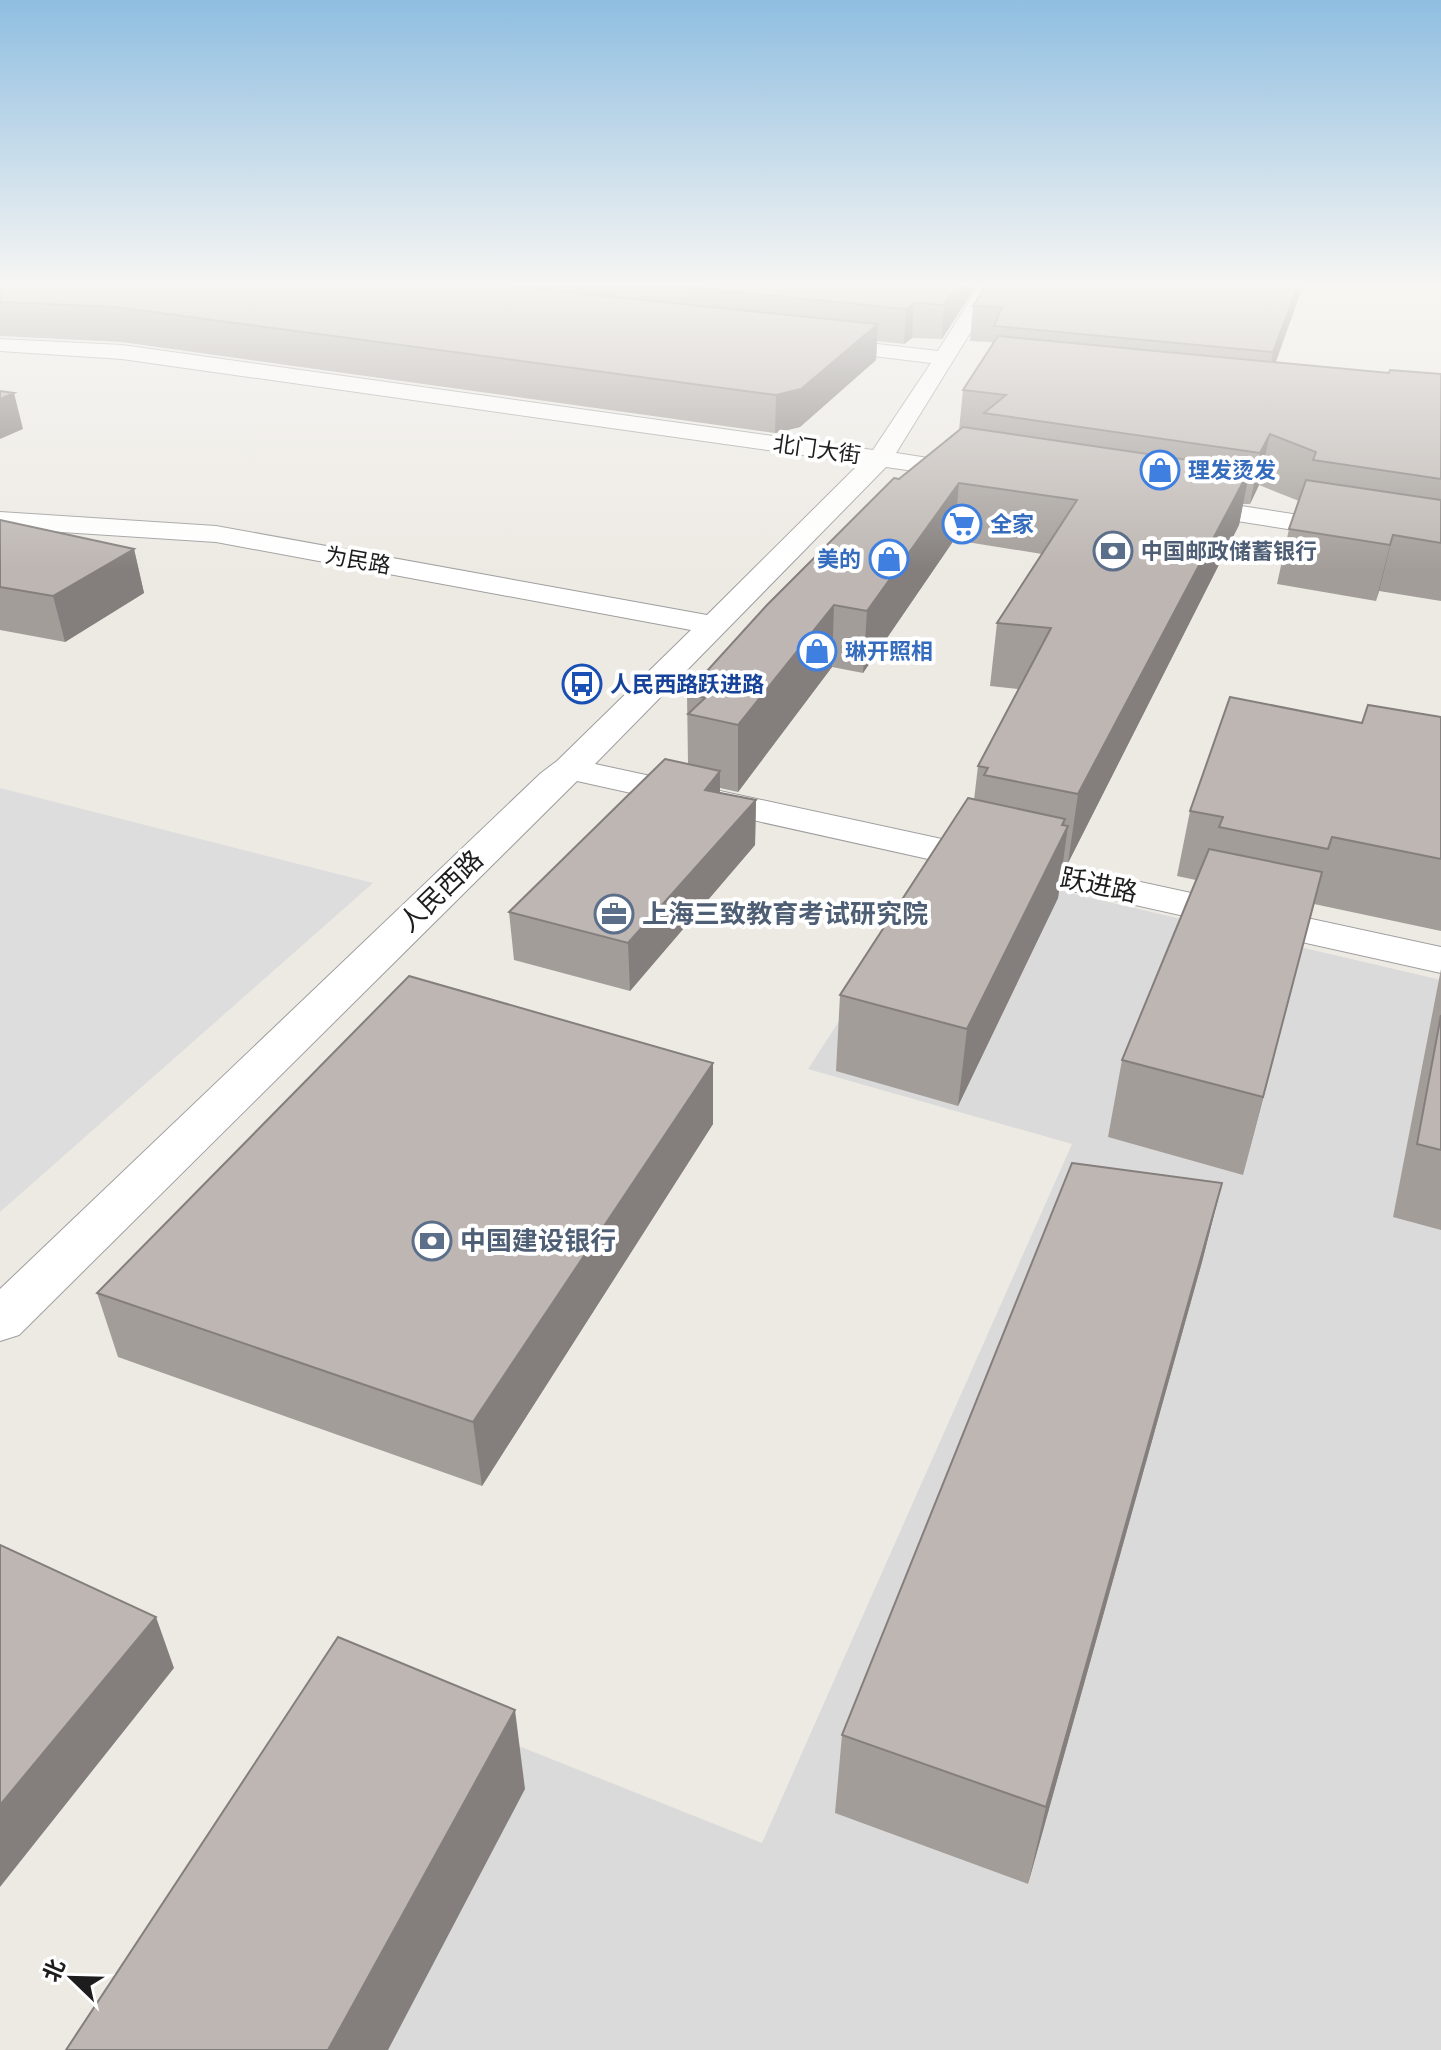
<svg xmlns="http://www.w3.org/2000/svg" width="1441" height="2050" viewBox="0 0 1441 2050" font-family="Rubik,'Noto Sans SC',sans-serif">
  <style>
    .residential { fill: #dbdada }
    .parking { fill: #ddd }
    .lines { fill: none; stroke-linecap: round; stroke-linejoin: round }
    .minor-casing { stroke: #9e9e9e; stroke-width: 2 }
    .minor { fill: #fff; fill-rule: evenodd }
    .wall { fill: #a39d99 }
    .shaded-wall { fill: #847f7d }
    .building { fill: #bdb6b2; stroke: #847f7d; stroke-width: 2 }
    .labels { text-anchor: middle; stroke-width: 8; stroke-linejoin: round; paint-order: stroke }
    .far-street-label { font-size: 22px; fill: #1d1d1d; stroke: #fff }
    .far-shop-label { font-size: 22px; font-weight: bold; fill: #366cbe; stroke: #fff; text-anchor: start }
    .far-service-label { font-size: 22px; font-weight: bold; fill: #4e5e75; stroke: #fff; text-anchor: start }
    .far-transit-label { font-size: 22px; font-weight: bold; fill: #164399; stroke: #fff; text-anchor: start }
    .street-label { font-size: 26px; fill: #1d1d1d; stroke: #fff }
    .service-label { font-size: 26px; font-weight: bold; fill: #4e5e75; stroke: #fff; text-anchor: start }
  </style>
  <rect width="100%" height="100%" fill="#edeae4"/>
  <!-- residential -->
  <path class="residential" d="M942,863L1441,980V2050H80L333,1672L762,1843L1072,1144L808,1069Z"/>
  <!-- parking -->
  <path class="parking" d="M0,788L373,883L0,1212Z"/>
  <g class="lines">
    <!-- minor casing -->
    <g class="minor-casing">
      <path id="minor" d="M981,283H1001L896,453L986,467L990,472L986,477L977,480L886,467L595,764L1441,947V973L577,781L19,1335L0,1341V1289L541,773L557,761L691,630L216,542L0,528V512L216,526L707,615L860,463L122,359L0,351V339L122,345L873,450L931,363L816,349L805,343L816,337L938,351Z
        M1183,497L1441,537V553L1173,511L1170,505L1173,499Z"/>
    </g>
    <!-- minor -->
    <use href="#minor" class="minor"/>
  </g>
  <!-- wall -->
  <path class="wall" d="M0,283H978L942,339L912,338L904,344L877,341L876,360L800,427L775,433L122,342L0,336Z
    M987,283H1304L1276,362L1389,373L1441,374V601L1379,591L1376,601L1277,584L1289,529L1299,501L1259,485L1250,504H1243L1239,525L1068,863L1063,862L1058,898L958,1106L836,1071L840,995L974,800L978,766L1019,689L990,686L997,623L1042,554L954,540L863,673L832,667L738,792L720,788V793L756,800L755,845L630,991L514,960L509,912L688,764L687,693L899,479L959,430L963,390L992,345V342L970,341L973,306Z
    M0,520L134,549L144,593L65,642L0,630Z
    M1441,717V931L1314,904L1243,1175L1108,1137L1122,1060L1196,880L1177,876L1190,811L1362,723Z
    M1441,969V1230L1393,1217Z
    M713,1063V1124L482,1486L118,1357L97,1293Z
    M1222,1183L1202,1262L1028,1884L835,1813L842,1735Z"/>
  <!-- shaded-wall -->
  <path class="shaded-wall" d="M959,283H978L942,339L944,305Z
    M1299,283H1304L1266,388L1273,352Z
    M914,303L912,338L904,344L906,309Z
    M878,324L876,360L800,427L775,433L776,395Z
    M14,393L23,429L0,439V399Z
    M1270,434L1259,485L1250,504L1260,453Z
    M1250,469L1239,525L1068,863L1078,794Z
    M959,483L954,540L863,673L867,611Z
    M1393,535L1379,591L1376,601L1390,545Z
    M134,549L144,593L65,642L53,596Z
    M834,605L832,667L738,792V725Z
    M720,771V816L705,790Z
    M756,800L755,845L630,991L628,943Z
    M1065,819L1062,838L1068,826L1058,898L958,1106L967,1029Z
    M1303,946L1243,1175L1263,1097Z
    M713,1063V1124L482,1486L473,1422Z
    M1222,1183L1202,1262L1028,1884L1046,1807Z
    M156,1617L174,1668L0,1887V1805Z
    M515,1710L525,1789L388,2050H328Z"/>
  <!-- building -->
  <path class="building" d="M0,283H475L878,324L801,389L776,395L115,307L0,302Z
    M646,283H959L944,305L914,303L906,309Z
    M987,283H1299L1273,352L994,326L1002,307L973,306Z
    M998,336L1389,373L1390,370L1441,374V479L1313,460L1316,452L1270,434L1260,453L984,413L1006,395L963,390Z
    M0,391L14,393L0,399Z
    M963,427L1250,469L1078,794L984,775L988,768L978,766L1051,628L997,623L1077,500L959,483L867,611L834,605L738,725L688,714L705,698L687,693L767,605L894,478L899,479Z
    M1306,480L1441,500V543L1393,535L1390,545L1289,529Z
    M0,520L134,549L53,596L0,587Z
    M1230,697L1362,723L1368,705L1441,717V859L1332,837L1328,849L1219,827L1223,817L1190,811Z
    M665,759L720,771L705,790L756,800L628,943L509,912Z
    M968,798L1065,819L1062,825L1068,826L967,1029L840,995Z
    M1209,849L1322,872L1263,1097L1122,1060Z
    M409,976L713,1063L473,1422L97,1293Z
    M1441,1015V1150L1417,1144Z
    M1072,1163L1222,1183L1046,1807L842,1735Z
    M0,1545L156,1617L0,1805Z
    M338,1637L515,1710L328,2050H66Z"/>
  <!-- sky -->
  <linearGradient id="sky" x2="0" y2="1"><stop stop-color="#8fbee1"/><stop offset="0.5" stop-color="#f7f6f3"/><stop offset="1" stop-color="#f7f6f3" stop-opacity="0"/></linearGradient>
  <rect width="1441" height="570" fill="url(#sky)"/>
  <!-- icons -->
  <defs>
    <g id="shop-ring" transform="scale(2)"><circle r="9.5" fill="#fff" stroke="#3f7fe0" stroke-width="1.5"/><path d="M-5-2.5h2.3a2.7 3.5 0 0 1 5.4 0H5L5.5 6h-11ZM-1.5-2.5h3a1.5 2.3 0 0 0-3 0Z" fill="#3f7fe0"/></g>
    <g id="supermarket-ring" transform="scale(2)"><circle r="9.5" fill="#fff" stroke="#3f7fe0" stroke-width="1.5"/><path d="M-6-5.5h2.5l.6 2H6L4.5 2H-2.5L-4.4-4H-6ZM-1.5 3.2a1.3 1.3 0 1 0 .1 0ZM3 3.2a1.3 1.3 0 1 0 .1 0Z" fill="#3f7fe0"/></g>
    <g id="bank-ring" transform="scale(2)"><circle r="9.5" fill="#fff" stroke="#5c6f8a" stroke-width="1.5"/><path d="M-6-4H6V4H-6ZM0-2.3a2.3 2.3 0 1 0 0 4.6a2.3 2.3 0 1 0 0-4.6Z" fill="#5c6f8a"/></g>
    <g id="bus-ring" transform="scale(2)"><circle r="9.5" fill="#fff" stroke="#1a4fb4" stroke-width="1.5"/><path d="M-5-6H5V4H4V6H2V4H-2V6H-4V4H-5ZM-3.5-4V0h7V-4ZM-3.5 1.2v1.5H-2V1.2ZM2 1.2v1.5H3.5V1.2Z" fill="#1a4fb4"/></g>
    <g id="office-ring" transform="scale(2)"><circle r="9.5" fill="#fff" stroke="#5c6f8a" stroke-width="1.5"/><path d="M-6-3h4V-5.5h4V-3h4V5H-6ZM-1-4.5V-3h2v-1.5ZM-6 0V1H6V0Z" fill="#5c6f8a"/></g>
  </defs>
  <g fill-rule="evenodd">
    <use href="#shop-ring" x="1160" y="470"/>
    <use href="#supermarket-ring" x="962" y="524"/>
    <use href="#bank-ring" x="1113" y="551"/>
    <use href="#shop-ring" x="889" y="559"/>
    <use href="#shop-ring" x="817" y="651"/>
    <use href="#bus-ring" x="582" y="684"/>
    <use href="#office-ring" x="614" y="914"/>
    <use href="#bank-ring" x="432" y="1241"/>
  </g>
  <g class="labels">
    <!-- far-street labels -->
    <g class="far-street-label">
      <text transform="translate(817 449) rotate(8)" y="8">北门大街</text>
      <text transform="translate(358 560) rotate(10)" y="8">为民路</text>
    </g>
    <!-- far-shop labels -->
    <g class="far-shop-label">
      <text x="1188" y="478">理发烫发</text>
      <text x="990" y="532">全家</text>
      <text x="861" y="567" text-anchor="end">美的</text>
      <text x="845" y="659">琳开照相</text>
    </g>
    <!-- far-service labels -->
    <g class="far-service-label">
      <text x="1141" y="559">中国邮政储蓄银行</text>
    </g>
    <!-- far-transit labels -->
    <g class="far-transit-label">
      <text x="610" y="692">人民西路跃进路</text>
    </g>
    <!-- street labels -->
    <g class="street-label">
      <text transform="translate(1099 885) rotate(12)" y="9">跃进路</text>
      <text transform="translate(441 891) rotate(-44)" y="9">人民西路</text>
    </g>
    <!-- service labels -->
    <g class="service-label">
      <text x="642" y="923">上海三致教育考试研究院</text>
      <text x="460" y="1250">中国建设银行</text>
    </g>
  </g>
  <!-- north arrow -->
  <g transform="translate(72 1978) rotate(293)" stroke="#ffffff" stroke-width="6" paint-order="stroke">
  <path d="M0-6L14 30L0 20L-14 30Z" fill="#1d1d1d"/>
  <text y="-12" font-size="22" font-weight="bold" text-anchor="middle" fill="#1d1d1d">北</text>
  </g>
</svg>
